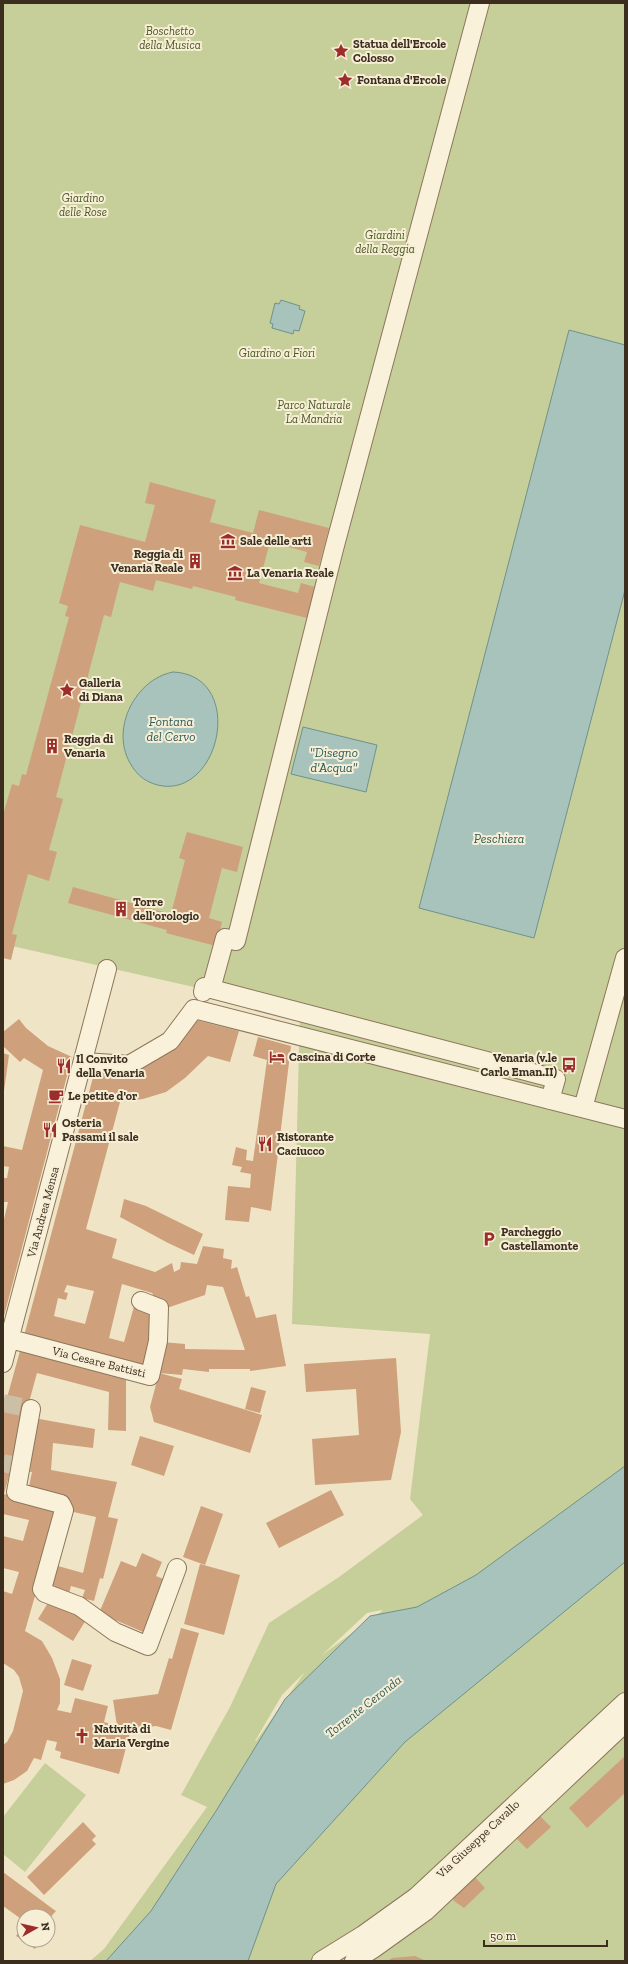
<svg xmlns="http://www.w3.org/2000/svg" width="628" height="1964" viewBox="0 0 628 1964" font-family="'Zilla Slab',serif">
  <style>
    .green { fill: #c6ce9a; fill-rule: evenodd }
    .water { fill: #a8c3bc; stroke: #6e928a }
    .building { fill: #cea17c; fill-rule: evenodd }
    .lines { fill: none; stroke-linecap: round; stroke-linejoin: round }
    .minor-tunnel { stroke: #cbc0a5; stroke-width: 18; stroke-dasharray: 18 9; stroke-linecap: butt }
    .minor-casing { stroke: #8c775b; stroke-width: 20 }
    .minor { stroke: #faf1da; stroke-width: 18 }
    .labels { text-anchor: middle; stroke-width: 4; stroke-linejoin: round; paint-order: stroke }
    .park-label { font-size: 12px; font-style: italic; fill: #4a5825; stroke: #f7eed6 }
    .poi-label { font-size: 12px; font-weight: bold; fill: #3c2e1f; stroke: #f7eed6; text-anchor: start }
    .street-label { font-size: 12px; fill: #3c2e1f; stroke: #f7eed6 }
    .water-label { font-size: 13px; font-style: italic; fill: #2e5c5a; stroke: #f7eed6 }
  </style>
  <rect width="100%" height="100%" fill="#efe5c6"/>
  <!-- green -->
  <path class="green" d="M3,3H625V1961H90L104,1949L207,1807L181,1795L230,1707L269,1623L339,1577L423,1515L410,1499L430,1334L292,1324L300,1011L3,944ZM382,1610V1611L322,1655L367,1613ZM305,1672L256,1741H255L282,1695Z
    M45,1763L86,1795L25,1872L3,1854V1817Z"/>
  <!-- water -->
  <path class="water" d="M281,300L300,306L299,309L305,311L299,331L294,330L293,334L272,328L273,324L270,323L275,303L279,304Z
    M569,330L625,345V590L534,938L419,908Z
    M173,672C245,675 222,793 163,786C148,784 137,776 130,763C110,728 136,679 173,672Z
    M303,727L377,745L366,792L291,774Z
    M625,1466V1562L405,1742L276,1884L248,1961H106L151,1911L216,1811L285,1699L370,1616L417,1607L476,1575Z"/>
  <!-- building -->
  <path class="building" d="M150,482L216,500L210,522L253,533L259,510L329,528L319,566L304,562L307,552L270,542L259,583L298,593L301,583L315,587L307,618L235,600L236,597L193,586L192,589L156,580L153,591L120,582L111,617L104,615L56,797L63,799L49,850L57,852L49,881L28,874L12,934L17,935L11,960L3,958V815L12,784L19,786L22,774L26,775L69,617L65,616L68,606L59,603L80,525L145,542L155,505L145,503Z
    M187,832L243,847L237,872L222,868L209,918L222,922L216,946L166,933L167,930L68,903L73,887L171,914L185,860L179,858Z
    M19,1019L26,1028L48,1046L72,1057L3,1320V1224L8,1202H3V1178H7L9,1167L3,1166V1146L22,1150L43,1070L24,1058L20,1062L3,1046V1032Z
    M192,1019L239,1031L230,1062L208,1056L185,1078L166,1092L143,1099L120,1102L86,1229L117,1239L112,1258L155,1272L172,1263L174,1272L180,1269L181,1262L197,1264L203,1246L224,1249L223,1258L232,1260L231,1269L237,1267L246,1297L249,1296L256,1318L276,1314L286,1366L250,1371V1369H209V1372L183,1369L182,1375L159,1373L162,1342L185,1344V1349L245,1350L223,1287L207,1285L205,1295L161,1310L152,1293L122,1284L109,1338L124,1342L135,1303L159,1310L144,1366L24,1336L96,1066L138,1067L157,1060L174,1047ZM67,1285L94,1291L85,1324L54,1316L58,1298L66,1300L68,1293L64,1292Z
    M258,1037L291,1046L271,1211L251,1207L249,1222L225,1220L228,1186L250,1188L251,1174L240,1172L242,1167L232,1165L236,1147L247,1150L246,1160L253,1161L267,1060L253,1056Z
    M3,1053L9,1055L4,1091H3Z
    M124,1199L146,1206L203,1234L194,1255L168,1243L120,1217Z
    M20,1351L126,1379V1431L108,1430L109,1392L37,1373L4,1494L60,1508L25,1631L42,1641L52,1658L60,1679V1703L57,1710L71,1713L75,1698L108,1706L104,1722L117,1726L113,1700L158,1694L169,1658L172,1659L181,1628L199,1633L171,1730L156,1726L131,1729L119,1774L60,1758L61,1752L55,1750L57,1742L47,1740L41,1760L34,1758L27,1771L14,1780L3,1784V1745L7,1742L13,1731L23,1691L19,1677L14,1670L3,1663V1591L12,1594L19,1572L3,1568V1536L23,1541L29,1520L3,1514V1412Z
    M396,1358L401,1432L391,1480L315,1485L312,1439L359,1435L356,1389L306,1392L304,1364Z
    M159,1373L182,1379L179,1389L262,1415L250,1453L154,1422L150,1407Z
    M251,1387L266,1391L260,1413L245,1409Z
    M34,1418L95,1429L93,1448L53,1443L51,1470L117,1482L108,1517L118,1519L103,1579L100,1578L94,1601L82,1598L85,1590L71,1586L69,1594L44,1587L51,1564L83,1573L96,1517L69,1511L28,1491L32,1472H30Z
    M140,1436L174,1446L164,1476L131,1465Z
    M331,1490L344,1515L279,1548L266,1523Z
    M201,1506L223,1514L205,1565L183,1557Z
    M142,1553L162,1562L156,1576L166,1580L143,1632L99,1613L121,1561L136,1567Z
    M200,1564L240,1575L224,1635L184,1624Z
    M51,1598L86,1620L73,1641L38,1619Z
    M72,1659L92,1665L83,1691L64,1685Z
    M625,1756V1793L587,1828L569,1808Z
    M539,1815L551,1827L527,1849L515,1837Z
    M83,1822L96,1836L92,1840L96,1844L44,1895L27,1877Z
    M3,1872L53,1909L56,1911L48,1920V1916H24V1921L3,1906Z
    M473,1875L485,1888L464,1908L454,1901L452,1895Z
    M24,1924V1940H41L35,1949L16,1936Z
    M415,1956L426,1961H387L392,1958Z"/>
  <g class="lines">
    <!-- minor-tunnel -->
    <path class="minor-tunnel" d="M3,1403L31,1409
      M3,1463L21,1467"/>
    <!-- minor casing -->
    <g class="minor-casing">
      <path id="minor" d="M211,989L225,938L236,941L334,549L480,3
        M203,992L204,987L556,1079L550,1100
        M84,1062L129,1065L170,1041L194,1009L625,1119
        M583,1108L625,958
        M3,1337L150,1376L158,1341L159,1308L141,1301
        M3,1363L107,969
        M31,1409L16,1492L61,1504L64,1510L42,1589L45,1593L79,1606L115,1632L148,1646L177,1568
        M321,1961L363,1935L416,1897L625,1702
        M354,1961L373,1949L426,1911L625,1723"/>
    </g>
    <!-- minor -->
    <use href="#minor" class="minor"/>
  </g>
  <!-- icons -->
  <defs>
    <g id="sight-bare" transform="scale(1.2)"><path d="M0-6L1.8-2.2L6-1.7L2.9 1.2L3.7 5.4L0 3.3L-3.7 5.4L-2.9 1.2L-6-1.7L-1.8-2.2Z" fill="#9c2d2a" stroke="#f7eed6" stroke-width="2.5" paint-order="stroke"/></g>
    <g id="museum-bare" transform="scale(1.2)"><path d="M0-6L6-3V-2H-6V-3ZM-5-1h2V3h-2ZM-1-1h2V3h-2ZM3-1h2V3H3ZM-6 4H6V6H-6Z" fill="#9c2d2a" stroke="#f7eed6" stroke-width="2.5" paint-order="stroke"/></g>
    <g id="building-bare" transform="scale(1.2)"><path d="M-4-6H4V6H1V3H-1V6H-4ZM-2.5-4.3h1.7v1.8h-1.7ZM.8-4.3h1.7v1.8H.8ZM-2.5-1h1.7V.8h-1.7ZM.8-1h1.7V.8H.8Z" fill="#9c2d2a" stroke="#f7eed6" stroke-width="2.5" paint-order="stroke"/></g>
    <g id="hotel-bare" transform="scale(1.2)"><path d="M-6-4.5h1.5V1H6V5H4.5V3h-9V5H-6ZM-4 0a1.8 1.8 0 1 1 3.6 0ZM.5 0V-2.5h3Q6-2.5 6 0Z" fill="#9c2d2a" stroke="#f7eed6" stroke-width="2.5" paint-order="stroke"/></g>
    <g id="bus-bare" transform="scale(1.2)"><path d="M-5-6H5V4H4V6H2V4H-2V6H-4V4H-5ZM-3.5-4V0h7V-4ZM-3.5 1.2v1.5H-2V1.2ZM2 1.2v1.5H3.5V1.2Z" fill="#9c2d2a" stroke="#f7eed6" stroke-width="2.5" paint-order="stroke"/></g>
    <g id="restaurant-bare" transform="scale(1.2)"><path d="M-5-6h1v4h1v-4h1v4h1v-4h1v5L-1.5 .5V6h-2V.5L-5-1ZM5-6V6H3V1.5H1.5Q1.5-4 5-6Z" fill="#9c2d2a" stroke="#f7eed6" stroke-width="2.5" paint-order="stroke"/></g>
    <g id="cafe-bare" transform="scale(1.2)"><path d="M-5.5-4.5H6V0H3Q3 3.5 0 3.5H-2.5Q-5.5 3.5-5.5 0ZM3-3.2v2h1.7v-2ZM-6 4.5H4V6H-6Z" fill="#9c2d2a" stroke="#f7eed6" stroke-width="2.5" paint-order="stroke"/></g>
    <g id="parking-bare" transform="scale(1.2)"><path d="M-3.5-5.5H1a3.5 3.5 0 0 1 0 7H-1V5.5H-3.5ZM-1-3.4V-.6H.8a1.4 1.4 0 0 0 0-2.8Z" fill="#9c2d2a" stroke="#f7eed6" stroke-width="2.5" paint-order="stroke"/></g>
    <g id="church-bare" transform="scale(1.2)"><path d="M-1.2-6h2.4v3.5h3.3v2.4h-3.3V6h-2.4V-.1h-3.3v-2.4h3.3Z" fill="#9c2d2a" stroke="#f7eed6" stroke-width="2.5" paint-order="stroke"/></g>
  </defs>
  <g fill-rule="evenodd">
    <use href="#sight-bare" x="341" y="51"/>
    <use href="#sight-bare" x="345" y="80"/>
    <use href="#museum-bare" x="228" y="541"/>
    <use href="#building-bare" x="195" y="561"/>
    <use href="#museum-bare" x="235" y="573"/>
    <use href="#sight-bare" x="67" y="690"/>
    <use href="#building-bare" x="52" y="746"/>
    <use href="#building-bare" x="121" y="909"/>
    <use href="#hotel-bare" x="277" y="1057"/>
    <use href="#bus-bare" x="569" y="1065"/>
    <use href="#restaurant-bare" x="64" y="1066"/>
    <use href="#cafe-bare" x="56" y="1096"/>
    <use href="#restaurant-bare" x="50" y="1130"/>
    <use href="#restaurant-bare" x="265" y="1144"/>
    <use href="#parking-bare" x="489" y="1239"/>
    <use href="#church-bare" x="82" y="1736"/>
  </g>
  <g class="labels">
    <!-- park labels -->
    <g class="park-label">
      <text x="170" y="35">Boschetto<tspan x="170" dy="14">della Musica</tspan></text>
      <text x="83" y="202">Giardino<tspan x="83" dy="14">delle Rose</tspan></text>
      <text x="385" y="239">Giardini<tspan x="385" dy="14">della Reggia</tspan></text>
      <text x="277" y="357">Giardino a Fiori</text>
      <text x="314" y="409">Parco Naturale<tspan x="314" dy="14">La Mandria</tspan></text>
    </g>
    <!-- poi labels -->
    <g class="poi-label">
      <text x="353" y="48">Statua dell'Ercole<tspan x="353" dy="14">Colosso</tspan></text>
      <text x="357" y="84">Fontana d'Ercole</text>
      <text x="240" y="545">Sale delle arti</text>
      <text x="183" y="558" text-anchor="end">Reggia di<tspan x="183" dy="14">Venaria Reale</tspan></text>
      <text x="247" y="577">La Venaria Reale</text>
      <text x="79" y="687">Galleria<tspan x="79" dy="14">di Diana</tspan></text>
      <text x="64" y="743">Reggia di<tspan x="64" dy="14">Venaria</tspan></text>
      <text x="133" y="906">Torre<tspan x="133" dy="14">dell'orologio</tspan></text>
      <text x="289" y="1061">Cascina di Corte</text>
      <text x="557" y="1062" text-anchor="end">Venaria (v.le<tspan x="557" dy="14">Carlo Eman.II)</tspan></text>
      <text x="76" y="1063">Il Convito<tspan x="76" dy="14">della Venaria</tspan></text>
      <text x="68" y="1100">Le petite d'or</text>
      <text x="62" y="1127">Osteria<tspan x="62" dy="14">Passami il sale</tspan></text>
      <text x="277" y="1141">Ristorante<tspan x="277" dy="14">Caciucco</tspan></text>
      <text x="501" y="1236">Parcheggio<tspan x="501" dy="14">Castellamonte</tspan></text>
      <text x="94" y="1733">Natività di<tspan x="94" dy="14">Maria Vergine</tspan></text>
    </g>
    <!-- street labels -->
    <g class="street-label">
      <text transform="translate(43 1212) rotate(-75)" y="4">Via Andrea Mensa</text>
      <text transform="translate(99 1362) rotate(14)" y="4">Via Cesare Battisti</text>
      <text transform="translate(478 1839) rotate(-43)" y="4">Via Giuseppe Cavallo</text>
    </g>
    <!-- water labels -->
    <g class="water-label">
      <text x="171" y="726">Fontana<tspan x="171" dy="15">del Cervo</tspan></text>
      <text x="334" y="757">"Disegno<tspan x="334" dy="15">d'Acqua"</tspan></text>
      <text x="499" y="843">Peschiera</text>
      <text transform="translate(363 1706) rotate(-38)" y="5">Torrente Ceronda</text>
    </g>
  </g>
  <!-- border -->
  <rect width="628" height="1964" fill="none" stroke="#3c2e1f" stroke-width="8"/>
  <!-- north arrow -->
  <g transform="translate(36 1928) rotate(82)"><circle r="19" fill="#f7eed6" stroke="#aca18d"/>
  <path d="M0-3L7 15L0 10L-7 15Z" fill="#9c2d2a"/>
  <text y="-6" font-size="11" font-weight="bold" text-anchor="middle" fill="#3c2e1f">N</text>
  </g>
  <!-- scale -->
  <path d="M484 1940v6h123v-6" fill="none" stroke="#3c2e1f" stroke-width="2"/>
  <text x="490" y="1940" font-size="12" fill="#3c2e1f" stroke="#f7eed6" stroke-width="3" paint-order="stroke">50 m</text>
</svg>
